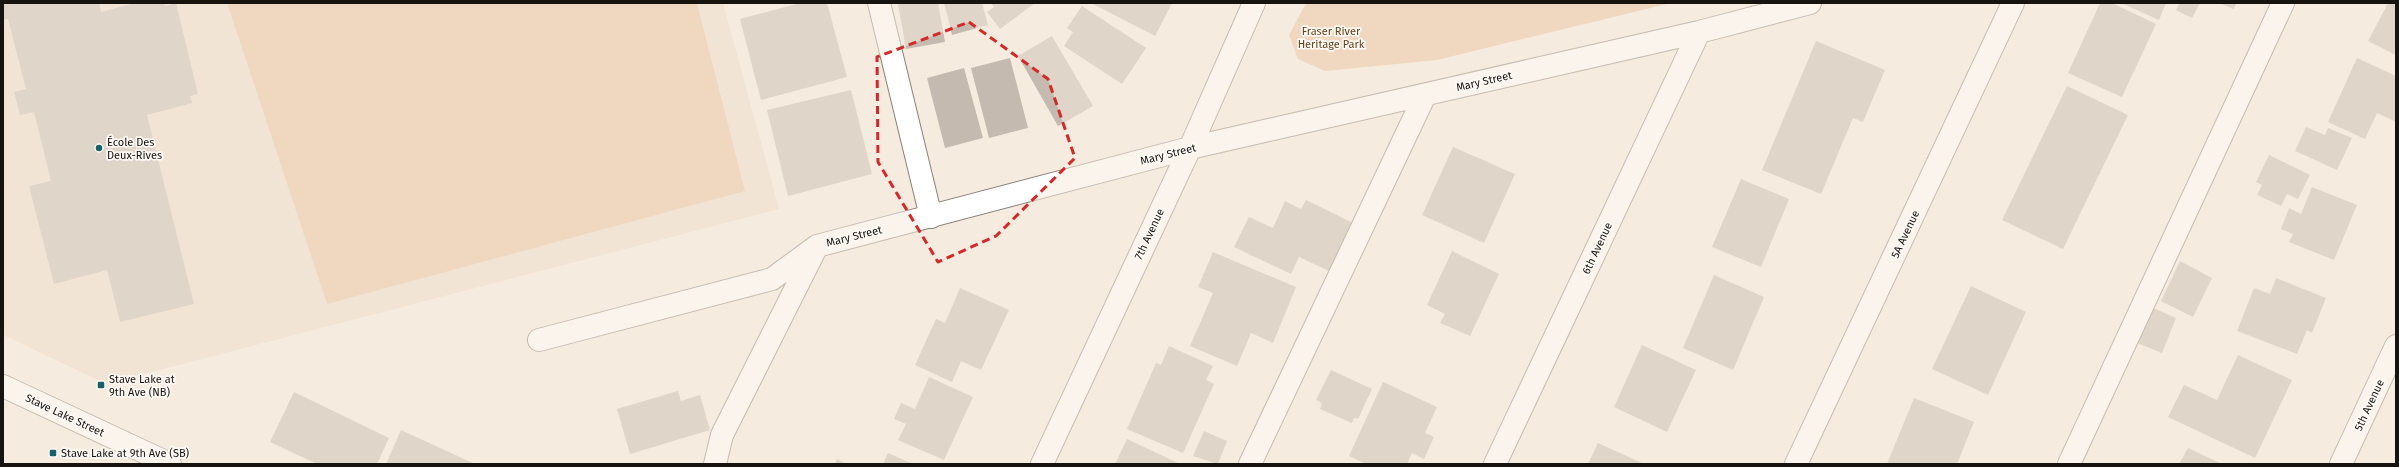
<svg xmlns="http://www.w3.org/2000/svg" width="2399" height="467" viewBox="0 0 2399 467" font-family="'Fira Sans',sans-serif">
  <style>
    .built { fill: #eddccb }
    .green { fill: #e7c19a }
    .building { fill: #c5baaf }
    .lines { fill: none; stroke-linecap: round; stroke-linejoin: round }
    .minor-casing { stroke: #8a8076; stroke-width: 24 }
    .major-casing { stroke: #8a8076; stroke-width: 24 }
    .minor { stroke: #fff; stroke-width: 22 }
    .major { stroke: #fff; stroke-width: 22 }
    .marked { fill: none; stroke: #d62828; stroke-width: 3; stroke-dasharray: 8 5; stroke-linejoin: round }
    .poi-dot { fill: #15626c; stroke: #fef9f5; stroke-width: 1.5 }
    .labels { text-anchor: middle; stroke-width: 3.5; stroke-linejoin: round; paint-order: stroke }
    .park-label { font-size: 11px; fill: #623f13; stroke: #fef9f5 }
    .street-label { font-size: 11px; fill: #17130f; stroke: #fef9f5 }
    .poi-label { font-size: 11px; fill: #17130f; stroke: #fef9f5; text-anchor: start }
  </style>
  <rect width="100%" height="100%" fill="#f6ebdf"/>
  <!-- built -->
  <path class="built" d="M3,3H723L779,209L106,384L3,335Z"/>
  <!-- green -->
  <path class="green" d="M227,3H697L745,191L327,304Z
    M1306,3H1671L1437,60L1325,71L1298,59L1289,35Z"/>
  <!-- building -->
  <path class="building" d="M3,3H99L101,12L135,3H164L165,6L176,3L198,94L190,96L192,103L147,115L194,304L120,322L107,270L54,284L29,186L51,181L34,112L20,115L14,92L26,89L8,19L3,20Z
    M800,3H827L847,77L761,100L740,19Z
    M938,3L945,42L906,49L898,4Z
    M944,3H982L988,25L952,35Z
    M991,3H1035L1000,29L987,12L994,7Z
    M1091,3H1172L1155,36Z
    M2100,3H2112L2156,24L2122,97L2068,73Z
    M2121,3H2166L2159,20Z
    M2180,3H2200L2192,18L2176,10Z
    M2219,3H2236L2234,9Z
    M2388,3H2396V55L2368,41Z
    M1082,6L1146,48L1122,84L1064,46L1073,32L1067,28Z
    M1052,36L1093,106L1058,126L1018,56Z
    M1816,41L1885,70L1863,122L1853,118L1821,194L1762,170Z
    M1010,58L1028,128L989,138L971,68Z
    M2357,58L2396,76V122L2377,113L2365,139L2328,122Z
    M964,68L983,138L945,148L927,78Z
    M2067,86L2128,115L2063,249L2002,220Z
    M851,90L872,174L788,196L767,110Z
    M2306,127L2325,135L2328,128L2352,138L2337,170L2295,151Z
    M1453,147L1515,174L1484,243L1422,215Z
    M2269,155L2310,175L2298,199L2287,194L2281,206L2257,195L2262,185L2256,182Z
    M1741,179L1789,199L1761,267L1712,247Z
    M2312,187L2357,205L2334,260L2289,242L2293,234L2281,229L2289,208L2301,214Z
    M1306,200L1353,223L1329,271L1299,257L1291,274L1234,247L1249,217L1273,228L1285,201L1301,209Z
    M1452,251L1499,274L1470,336L1440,323L1445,314L1427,305Z
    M1213,252L1296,287L1273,343L1251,333L1237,366L1190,346L1213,293L1198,287Z
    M2180,261L2212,278L2193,317L2161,301Z
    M1714,275L1764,297L1733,370L1683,348Z
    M2276,278L2326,298L2312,333L2307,330L2297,354L2237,331L2254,288L2270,294Z
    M1971,286L2026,312L1988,395L1932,369Z
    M960,288L1009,310L981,370L961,361L952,382L915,365L936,319L945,323Z
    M2151,307L2176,318L2162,353L2137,343Z
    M1642,345L1696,370L1667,432L1614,407Z
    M1169,346L1213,366L1206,380L1214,384L1183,453L1127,429L1156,363L1161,365Z
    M2238,355L2292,380L2255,458L2168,417L2184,385L2217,400Z
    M1331,370L1372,389L1358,419L1354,418L1352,423L1320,409L1322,403L1316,400Z
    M929,377L973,397L944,460L898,440L906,424L894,419L901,403L915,409Z
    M1383,382L1437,407L1425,433L1434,437L1424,459L1412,453L1407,464H1366L1349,456Z
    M678,391L681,401L700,395L710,430L630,454L617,409Z
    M294,392L389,438L377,464H317L270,442Z
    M1914,398L1974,422L1957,464H1887Z
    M401,430L475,464H386Z
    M1204,431L1227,441L1218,464L1193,456Z
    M1127,439L1180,464H1115Z
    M1598,443L1644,464H1588Z
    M2188,448L2222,464H2179Z
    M888,453L913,464H883Z
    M837,459L846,464H835Z"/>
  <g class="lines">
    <!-- minor casing -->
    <g class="minor-casing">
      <path id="minor" d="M879,3L931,217
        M539,340L772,279L817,246L1190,148L1699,32L1810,3
        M715,464L722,435L815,250
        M1042,464L1190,148L1254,3
        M1250,464L1425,95
        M1495,464L1699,32
        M1796,464L2013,3
        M2069,464L2283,3
        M2341,464L2396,346"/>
    </g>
    <!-- major casing -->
    <g class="major-casing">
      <path id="major" d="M3,386L170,464"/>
    </g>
    <!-- minor -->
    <use href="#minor" class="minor"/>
    <!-- major -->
    <use href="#major" class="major"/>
  </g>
  <!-- marked area -->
  <path d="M0 0H2399V467H0ZM969,22L1048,79L1075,158L996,236L938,262L878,162L877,57Z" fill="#f6ebdf" fill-opacity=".55" fill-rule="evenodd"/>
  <path class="marked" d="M969,22L1048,79L1075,158L996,236L938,262L878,162L877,57Z"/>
  <!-- markers -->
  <g class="poi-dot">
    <circle cx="99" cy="148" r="4"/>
    <rect x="97" y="381" width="8" height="8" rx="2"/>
    <rect x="49" y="449" width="8" height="8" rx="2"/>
  </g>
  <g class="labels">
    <!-- park labels -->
    <g class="park-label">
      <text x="1331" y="35">Fraser River<tspan x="1331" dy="13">Heritage Park</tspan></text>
    </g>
    <!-- street labels -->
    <g class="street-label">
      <text transform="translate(1484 81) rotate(-13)" y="4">Mary Street</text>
      <text transform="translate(1168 154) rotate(-14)" y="4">Mary Street</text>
      <text transform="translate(1149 234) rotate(-65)" y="4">7th Avenue</text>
      <text transform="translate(1905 234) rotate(-65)" y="4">5A Avenue</text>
      <text transform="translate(854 236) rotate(-14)" y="4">Mary Street</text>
      <text transform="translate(1597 248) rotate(-65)" y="4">6th Avenue</text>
      <text transform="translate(2369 405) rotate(-65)" y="4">5th Avenue</text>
      <text transform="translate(65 415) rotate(25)" y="4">Stave Lake Street</text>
    </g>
    <!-- poi labels -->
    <g class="poi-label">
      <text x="107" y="146">École Des<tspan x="107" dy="13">Deux-Rives</tspan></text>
      <text x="109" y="383">Stave Lake at<tspan x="109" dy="13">9th Ave (NB)</tspan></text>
      <text x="61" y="457">Stave Lake at 9th Ave (SB)</text>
    </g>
  </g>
  <!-- border -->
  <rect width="2399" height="467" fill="none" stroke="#17130f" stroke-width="8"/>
</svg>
